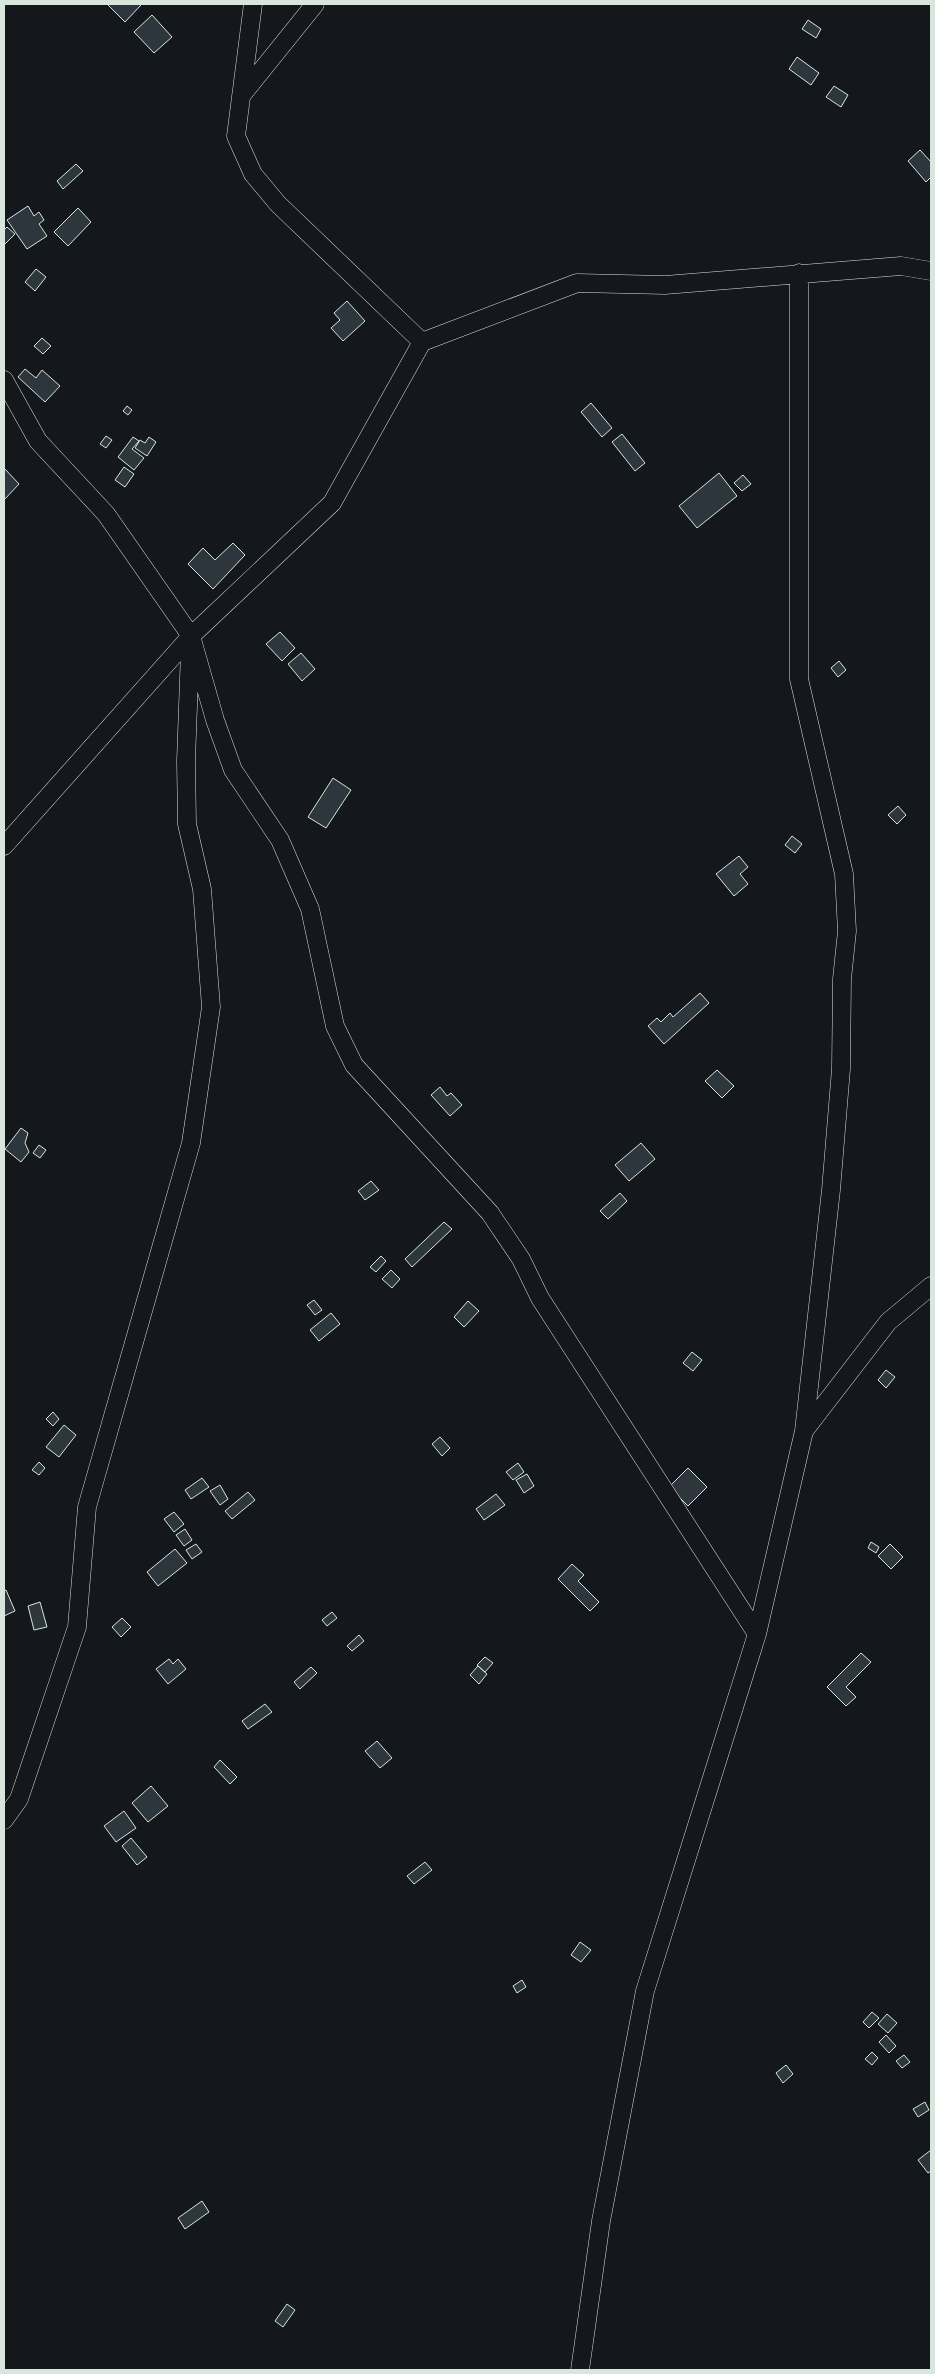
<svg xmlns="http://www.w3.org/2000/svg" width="935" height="2374" viewBox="0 0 935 2374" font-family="Quicksand,sans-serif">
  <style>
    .building { fill: #2c363c; stroke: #d8e6dc }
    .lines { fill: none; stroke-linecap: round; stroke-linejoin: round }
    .street-casing { stroke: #d8e6dc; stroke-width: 19 }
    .street { stroke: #14181c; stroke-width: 18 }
  </style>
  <rect width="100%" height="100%" fill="#14181c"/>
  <!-- building -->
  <path class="building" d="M107,4H140L141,5L125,22Z
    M152,15L172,37L154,53L134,32Z
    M808,20L821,29L816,38L802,29Z
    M797,57L819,73L811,85L789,69Z
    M834,86L848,95L841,107L826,97Z
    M920,150L931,162V177L926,182L908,161Z
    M76,164L83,171L63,189L57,181Z
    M28,206L34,216L39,212L44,220L39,224L47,236L27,249L7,220Z
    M78,208L91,222L68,246L54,232Z
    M7,227L15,234L4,245V230Z
    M36,269L46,277L35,291L25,282Z
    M347,301L365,321L343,341L331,328L340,320L334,313Z
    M42,338L51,346L43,354L34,346Z
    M25,369L36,378L42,370L60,386L45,402L18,377Z
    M591,403L612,428L602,437L581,412Z
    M127,406L132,410L128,415L123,411Z
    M622,434L645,463L635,471L612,442Z
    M106,436L112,440L106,448L100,444Z
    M133,437L139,441L132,449L144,458L134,470L118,457Z
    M149,437L156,442L147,456L135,448L140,440L145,443Z
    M124,467L134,474L125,487L115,480Z
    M4,468L19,484L4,500Z
    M719,473L737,496L697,528L679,506Z
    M743,475L751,484L742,491L734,483Z
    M233,543L245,555L213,589L188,564L203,548L215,560Z
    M280,632L295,648L282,661L266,644Z
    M301,653L315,669L302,681L288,664Z
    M839,661L846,670L838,677L831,668Z
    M333,778L351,790L326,828L308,817Z
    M898,806L906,815L897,824L888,815Z
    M792,836L802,844L795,853L785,845Z
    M739,856L748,867L740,874L748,884L734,896L716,874Z
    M700,993L709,1003L664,1044L648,1026L657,1018L661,1022L670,1013L673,1017Z
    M717,1070L734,1086L722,1098L705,1081Z
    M440,1087L447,1096L451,1093L462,1105L450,1116L431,1095Z
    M21,1128L28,1133L25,1143L29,1152L21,1162L5,1149Z
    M641,1143L655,1159L629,1181L615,1165Z
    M39,1145L46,1150L40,1158L33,1153Z
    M371,1181L379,1190L365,1200L358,1191Z
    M620,1193L627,1201L608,1219L600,1211Z
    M444,1222L452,1229L412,1267L405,1259Z
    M381,1256L386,1261L376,1272L370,1267Z
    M391,1270L400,1279L392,1288L382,1279Z
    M314,1300L322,1310L315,1315L307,1305Z
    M468,1301L479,1311L464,1327L454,1317Z
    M331,1313L340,1324L319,1341L310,1330Z
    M692,1352L702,1360L693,1371L683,1363Z
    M886,1370L895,1377L886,1388L878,1380Z
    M53,1412L59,1419L53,1426L46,1419Z
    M64,1425L76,1435L59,1457L46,1447Z
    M440,1437L450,1448L442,1456L432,1444Z
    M39,1462L45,1468L39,1475L32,1470Z
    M518,1463L524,1472L513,1480L506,1472Z
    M688,1468L707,1487L688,1506L669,1487Z
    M527,1474L534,1486L524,1493L516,1480Z
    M202,1478L209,1487L191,1499L185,1490Z
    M220,1485L228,1499L220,1505L210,1491Z
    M248,1492L255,1500L232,1519L225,1511Z
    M496,1494L505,1505L484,1520L476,1509Z
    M174,1512L184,1524L174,1532L164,1519Z
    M185,1529L192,1540L184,1546L176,1535Z
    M871,1542L879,1547L876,1553L868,1548Z
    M196,1544L202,1552L192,1559L186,1550Z
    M890,1544L903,1557L891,1569L878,1556Z
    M175,1549L187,1563L158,1586L147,1572Z
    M572,1564L584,1575L578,1581L599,1602L590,1611L558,1579Z
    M6,1590L15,1611L4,1616V1591Z
    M40,1602L47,1627L34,1630L28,1606Z
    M332,1612L337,1618L327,1626L322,1620Z
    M122,1618L131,1627L121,1637L112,1627Z
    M359,1635L364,1641L352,1651L347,1646Z
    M861,1653L871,1662L846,1687L856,1697L846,1706L827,1687Z
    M485,1657L493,1663L485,1672L477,1665Z
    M169,1659L173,1664L178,1659L186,1669L168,1684L156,1669Z
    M478,1666L487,1674L479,1684L470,1675Z
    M311,1667L317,1673L300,1689L294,1682Z
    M265,1704L272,1712L248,1729L242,1721Z
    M377,1741L392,1758L380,1768L365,1751Z
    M220,1760L237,1777L230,1784L214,1767Z
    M151,1786L168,1806L148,1822L132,1803Z
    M124,1811L136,1828L116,1842L104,1826Z
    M131,1838L147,1857L137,1865L122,1846Z
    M425,1862L432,1870L414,1884L407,1876Z
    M580,1942L591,1950L581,1962L571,1955Z
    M522,1980L526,1987L517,1993L513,1986Z
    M872,2012L879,2018L869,2028L863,2022Z
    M887,2014L897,2023L888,2033L878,2024Z
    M886,2035L896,2046L889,2053L879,2042Z
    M872,2052L878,2058L872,2065L865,2059Z
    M904,2055L910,2062L902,2068L896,2061Z
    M786,2065L793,2074L783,2083L776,2073Z
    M925,2102L929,2110L918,2117L913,2109Z
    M931,2150V2171L928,2173L918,2160Z
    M202,2201L209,2212L185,2229L178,2218Z
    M287,2304L295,2310L283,2327L275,2321Z"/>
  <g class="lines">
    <!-- street casing -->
    <g class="street-casing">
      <path id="street" d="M241,96L315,4
        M422,342L577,283L665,285L901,266L931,271
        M4,380L38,441L106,514L191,636L215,720L233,770L280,840L310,909L335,1026L354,1065L490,1213L521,1259L540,1298L757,1634
        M4,846L191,636L332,503L422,342L278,204L253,174L236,136L253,4
        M804,1431L888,1322L931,1286
        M4,1820L19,1799L77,1627L87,1507L191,1143L211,1007L202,889L187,824L186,761L190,651
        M580,2370L601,2221L645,1991L757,1634L804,1431L831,1190L841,1069L842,979L847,931L844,874L799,679V273"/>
    </g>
    <!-- street -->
    <use href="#street" class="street"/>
  </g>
  <!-- border -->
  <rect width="935" height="2374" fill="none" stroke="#d8e6dc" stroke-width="10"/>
</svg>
